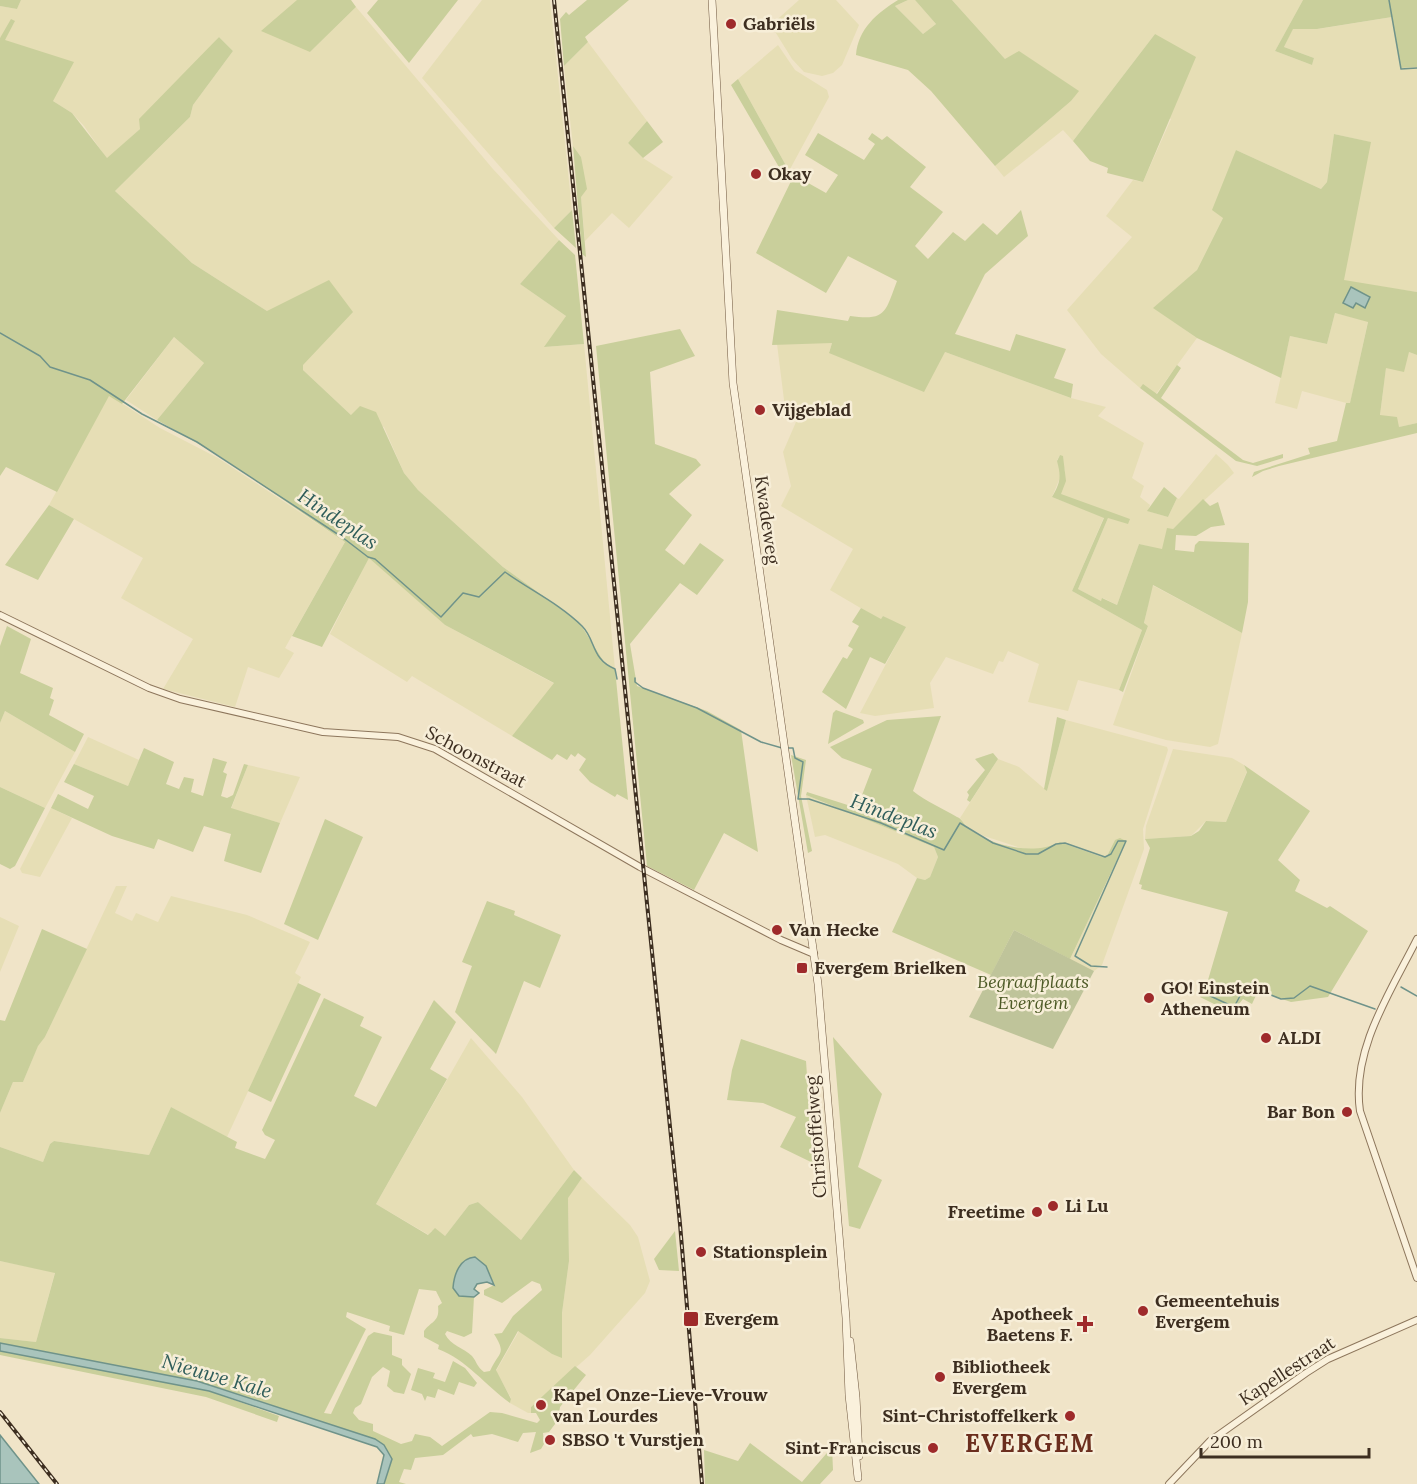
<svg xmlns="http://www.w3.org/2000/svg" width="1417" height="1484" viewBox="0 0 1417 1484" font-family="Lora,serif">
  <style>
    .farmland { fill: #e6deb5 }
    .green { fill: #c9cf9b; fill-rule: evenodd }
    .cemetery { fill: #bfc49a }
    .water { fill: #a9c4bc; stroke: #6f938a; stroke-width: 1.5 }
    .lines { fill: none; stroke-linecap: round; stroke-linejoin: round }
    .stream { stroke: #6f938a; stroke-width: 1.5 }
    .tertiary-casing { stroke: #8d765c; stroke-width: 8 }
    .secondary-casing { stroke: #6f573f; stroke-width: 8 }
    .tertiary { stroke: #faf1dc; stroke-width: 6 }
    .secondary { stroke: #faf1dc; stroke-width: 7 }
    .rail-casing { stroke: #3d2e20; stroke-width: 4 }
    .rail { stroke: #f7eed8; stroke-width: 1.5; stroke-dasharray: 4.5; stroke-linecap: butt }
    .poi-dot { fill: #9e2a2b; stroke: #f7eed8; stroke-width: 2 }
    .labels { text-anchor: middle; stroke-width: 5; stroke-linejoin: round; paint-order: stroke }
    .poi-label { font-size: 18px; font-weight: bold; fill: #3d2e20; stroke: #f7eed8; text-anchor: start }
    .street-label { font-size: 18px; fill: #3d2e20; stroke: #f7eed8 }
    .park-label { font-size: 18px; font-style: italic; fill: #4d5a26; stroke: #f7eed8 }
    .water-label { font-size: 20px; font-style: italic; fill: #2f5d5a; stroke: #f7eed8 }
    .district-label { font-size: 24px; font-weight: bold; letter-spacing: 1.5px; fill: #6b2e1e; stroke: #f7eed8 }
  </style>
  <rect width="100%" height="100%" fill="#f0e4c8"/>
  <!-- farmland -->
  <path class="farmland" d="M21,0H298L310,52L356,7L493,169L559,240L520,284L566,316L545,347L584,344L615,669L604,662L579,622L503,567L418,490L404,473L384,427L351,415L303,370L267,311L192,263L115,191L190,117L193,105L233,51L219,37L140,129L107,159L84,126L72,113L53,101L4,40L15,21L0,38V6L17,9Z
    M482,0H550L572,210L554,228L422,78Z
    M799,0H836L859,25L842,65L833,73L822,76L804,72L792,59L771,25Z
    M908,0H915L936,24L923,34L895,6Z
    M952,0H1303L1275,51L1312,65L1314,58L1284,47L1293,28L1318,29L1392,17L1401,68L1417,67V292L1343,281L1370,142L1334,134L1327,182L1321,189L1236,150L1223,218L1197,270L1154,308L1197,338L1156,394L1143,385L1140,388L1101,354L1067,310L1132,237L1106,216L1133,180L1143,182L1171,119L1168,118L1155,34L1073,141L1063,130L1004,177L995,166L1071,101L1078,91L1005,59Z
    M588,42L647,121L628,143L643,158L673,177L629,228L612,213L585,241L581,197V157L573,146L564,66Z
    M778,45L795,70L827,90L829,97L789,171L738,79Z
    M1335,313L1368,321L1350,404L1302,391L1297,409L1275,403L1290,336L1327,344Z
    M174,337L204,363L157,420L126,400Z
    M821,342L832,343L829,352H945L1071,398L1106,407L1098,416L1144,443L1132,478L1144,486L1140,497L1150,505L1148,511L1168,517L1177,498L1179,499L1216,454L1228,465L1234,473L1173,529L1162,550L1139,544L1117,605L1103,598L1101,601L1078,589L1108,518L1060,494L1065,471L1060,455L1057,460L1062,473L1052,497L1104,517L1072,591L1142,630L1119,690L1078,680L1068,711L1028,702L1039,664L1008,651L1003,662L999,661L993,674L946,657L930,683L934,708L875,716L860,713L905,628L883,616L881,620L830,590L853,549L781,506L791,486L783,452L799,415L786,416L777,344Z
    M1409,352L1417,355V423L1399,427L1380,416L1386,367Z
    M109,395L160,428L218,458L345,542L285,648L294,653L279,678L248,667L235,707L163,689L193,639L121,598L143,558L49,505Z
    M369,557L445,625L555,684L512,736L412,676L407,682L330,634Z
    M1152,585L1242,633L1218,744L1210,747L1166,740L1113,725L1148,626L1144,624Z
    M5,711L75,752L45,808L0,787V723Z
    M1066,720L1167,747L1168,750L1143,829L1144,849L1102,965L1094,971L1070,959L1126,841L1115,840L1107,856L1102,857L1060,842L1049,848L1030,851L984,836L967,827L960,818L998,759L1019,767L1047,791Z
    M88,737L139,760L128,786L74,764Z
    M1173,749L1232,758L1244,765L1247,771L1226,822L1206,821L1191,836L1145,839L1146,826Z
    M248,765L300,777L280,823L231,809Z
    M806,795L934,847L938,857L930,877L925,880L917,878L898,864L825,835L815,837Z
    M51,808L72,818L40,877L22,873L20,869Z
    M116,886H127L115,913L132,921L136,913L158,922L171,896L247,915L310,942L295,973L301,977L227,1137L171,1107L149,1155L54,1141L50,1144L43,1162L0,1147V1113L13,1082H23L38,1045L45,1037Z
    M0,917L19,926L0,972Z
    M471,1038L522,1097L574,1170L521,1240L478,1202L469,1205L445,1236L431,1231L429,1235L376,1204Z
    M582,1178L630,1225L638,1237L650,1281L645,1293L590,1355L531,1407V1413H528L510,1403L511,1398L496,1371L519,1331L552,1354L562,1357V1313L569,1261L568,1197Z
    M0,1261L55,1272L36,1342L0,1338Z"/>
  <!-- green -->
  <path class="green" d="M0,0H21L17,9L0,6Z
    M297,0H351L356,7L310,52L261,31Z
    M378,0H458L409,63L367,13Z
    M587,0H629L585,37L588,42L564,66L560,19L566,12L569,15Z
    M898,0H908L895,6L923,34L936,24L915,0H952L1005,59L1019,51L1079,91L1071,101L995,166L931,91L908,70L856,55C858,29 877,13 898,0Z
    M1303,0H1417V67L1401,68L1392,17L1317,29H1293L1284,47L1314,58L1312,65L1275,51Z
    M11,19L15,21L5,40L74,62L53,101L72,113L107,158L140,129L139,119L219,37L233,51L193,105L190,117L115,191L192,263L267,311L329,280L353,312L303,365V370L351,415L360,406L376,412L404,473L418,490L503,567L579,622L604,662L615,669L628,800L617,794L615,797L590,782L579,770L586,759L578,753L575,757L571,754L567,760L557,754L552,760L512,736L554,683L445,625L369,558L322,647L292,636L345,542L218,455L157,420L204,363L174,337L122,404L109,396L57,492L6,467L0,476V38Z
    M1155,34L1196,57L1143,182L1107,173L1108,168L1090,161L1073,141Z
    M738,79L789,171L783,174L731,85Z
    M647,121L663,142L643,158L628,143Z
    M818,133L864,160L875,144L868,139L872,133L882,140L887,136L926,167L910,187L943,212L915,246L928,259L953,232L965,241L983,223L997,235L1021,210L1028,236L985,274L955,334L1010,351L1016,334L1066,349L1054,378L1073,384L1071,398L945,352L924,392L829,353L832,343L772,345L777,310L848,321L850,316C887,321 885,312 897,281L848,256L826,293L756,253L794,175L826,193L838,175L805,155Z
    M1334,134L1371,142L1344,280L1417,292V355L1409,352L1404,372L1386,368L1380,415L1397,417L1399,427L1417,423V433L1279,466L1263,471L1252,477L1254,472L1310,454L1308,448L1337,441L1346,403H1350L1368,322L1335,313L1327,344L1290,336L1281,378L1197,338L1153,308L1197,270L1223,218L1212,210L1236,150L1321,189L1327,182Z
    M573,146L581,157L587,189L581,197L586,257L582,254Z
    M572,210L576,248L554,228Z
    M559,240L575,255L584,344L544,347L566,316L520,284Z
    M680,329L695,356L650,372L655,444L696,459L701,465L669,494L692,515L665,550L684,565L700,543L724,560L697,595L680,583L630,644L637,686L707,711L741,730L758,852L724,833L694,890L647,866L596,346Z
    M1177,365L1181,368L1161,398L1243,460L1253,463L1283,454V458L1257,466L1236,461L1140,388L1143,384L1157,394Z
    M1060,455L1063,456L1066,481L1061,494L1130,519L1128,524L1108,518L1078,589L1101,601L1102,598L1117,605L1139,544L1162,549L1167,528L1173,529L1203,499L1210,506L1218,502L1225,525L1211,527L1196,536L1176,535L1175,550L1194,552L1195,545L1199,541L1249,543L1248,602L1242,633L1153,585L1144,623L1148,626L1123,692L1119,690L1142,630L1072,591L1104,518L1052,497C1061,482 1061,476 1057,461Z
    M1164,487L1177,498L1168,517L1147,511Z
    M49,505L74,519L38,580L5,565Z
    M861,608L881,619L883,616L906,627L885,664L870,657L846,709L822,692L843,657L847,659L853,649L848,646L859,626L852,622Z
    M7,626L31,639L20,673L53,688L50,698L54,700L49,715L84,734L75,752L5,711L0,723V646Z
    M836,710L863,720L864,723L828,744L833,713Z
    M941,716L913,791C927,802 942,808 957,817C962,819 963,823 967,827C990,846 1034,856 1060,842L1102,857L1107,856L1115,840L1120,838L1126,841L1070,959L1014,930L991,975L892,932L917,878L925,880L930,877L938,857L934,847L806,795L807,792L857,808L872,769L842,758L830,747L887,720Z
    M1057,717L1066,720L1047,791L1044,789Z
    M144,748L174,762L166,784L179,789L184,777L194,779L191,792L203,796L213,758L227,762L223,772L227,774L221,796L227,798L233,795L244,764L248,765L231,808L280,823L261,873L224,861L231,834L204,826L193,852L158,839L154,849L112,836L51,808L58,794L88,809L94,796L64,782L74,764L128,786Z
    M993,753L998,759L970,802L967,800L969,795L967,792L985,770L975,759Z
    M791,755L806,760L801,796L812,851L808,853Z
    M1244,765L1310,811L1278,860L1300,880L1295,891L1327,908L1330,906L1368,931L1328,997L1291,1002L1258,991L1252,1004L1243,999L1234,1010L1224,1009L1200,997L1208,980L1228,912L1141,889L1142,885L1139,884L1150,848L1145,839L1191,836L1199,831L1206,821L1226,822L1247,772Z
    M0,787L45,808L15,866L10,869L0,864Z
    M325,819L363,837L318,940L284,924Z
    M487,901L515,911L514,915L561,935L540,988L524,981L496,1054L455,1012L472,966L462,962Z
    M42,929L87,949L45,1037L38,1046L23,1082H13L0,1113V1020L5,1021Z
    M298,983L321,994L271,1102L248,1091Z
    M324,998L364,1017L360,1026L382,1037L354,1096L376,1107L434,1000L456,1022L430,1069L447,1079L376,1204L428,1235L435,1228L445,1236L469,1205L478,1202L521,1240L574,1170L582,1178L568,1198L569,1261L562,1313V1358L552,1354L518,1331L496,1370L511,1399L510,1403C485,1385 467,1360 438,1349L439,1345L424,1337V1331C431,1321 440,1322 438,1306L442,1303L436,1291L419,1289L404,1335L389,1331L390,1326L347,1312L346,1317L366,1329L324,1413L331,1414L368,1336L374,1332L392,1336V1355L402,1359V1365L411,1374L404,1394L394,1392L387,1386L390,1371L383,1367L372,1377L361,1404L355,1408L353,1413L359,1420L373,1424V1431L401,1444L412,1441L415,1434L430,1437L442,1446L490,1412L502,1413L537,1423L540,1420L536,1413H531V1407L575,1366L586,1375L560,1407L558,1420L549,1432L543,1433L544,1444L541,1449L530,1453L536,1432L523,1433L518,1442L492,1434L473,1437L471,1434L443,1455L415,1458L411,1470L404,1469L399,1482L406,1484H384L392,1459L375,1439L197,1381L0,1343V1338L36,1342L55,1273L0,1261V1147L43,1162L50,1144L54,1141L149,1155L171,1107L237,1142L235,1148L265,1159L275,1140L265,1135L262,1130ZM488,1271L494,1285L484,1290V1295L502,1303L532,1281L540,1284L542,1290L513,1316L502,1333L494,1334C507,1355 499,1351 490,1371L484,1372C477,1367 477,1362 472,1356C464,1348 450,1345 445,1334L447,1331L464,1337L472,1333L474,1297L461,1296Z
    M833,1037L882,1094L858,1167L882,1180L860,1229L849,1226Z
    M741,1039L806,1061L813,1163L780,1147L796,1117L763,1103L727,1100L732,1070Z
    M675,1231L679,1271L659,1270L654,1259Z
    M0,1351L174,1383L209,1391L279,1416L277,1422L206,1397L0,1355Z
    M453,1361L465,1368L477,1383L474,1387L459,1382L454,1395L438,1389L435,1398L427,1396L425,1401L422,1394L411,1390L418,1368L435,1373L433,1378L445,1382Z
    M750,1443L802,1482L832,1447L833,1470L820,1484H705L704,1450L738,1461Z"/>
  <!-- cemetery -->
  <path class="cemetery" d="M1014,930L1094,971L1053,1049L969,1017Z"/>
  <!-- water -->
  <path class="water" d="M1351,287L1370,297L1365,308L1356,303L1353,308L1343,303Z
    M475,1257L486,1266L494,1285L487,1282L477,1284L474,1289L479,1293L474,1297L459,1296L453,1288C454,1274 460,1258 475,1257Z
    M0,1343L197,1381L375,1439L384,1445L392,1459L384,1484H377L384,1455L377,1447L209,1391L0,1351Z
    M0,1435L39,1484H0Z"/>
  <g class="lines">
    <!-- stream -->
    <path class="stream" d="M1389,0L1401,69L1417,68
      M0,333L40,356L50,367L90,380L142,414L197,442L342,537L368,557L375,559L441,617L463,593L479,597L505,572C530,590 560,604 582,626C596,640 591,659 615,669L617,679
      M635,678V682L643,688L697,708L761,742L782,748
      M787,748H793L795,758L803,762L798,799H809L881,823L944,850L960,823L993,843L1026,854H1038L1056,844L1065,843L1105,857L1111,854L1118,841H1126L1075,956L1091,966L1107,967
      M1401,987L1417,996
      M1206,994L1234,1007L1246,985L1281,999L1294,998L1310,986L1375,1009"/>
    <!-- tertiary casing -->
    <g class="tertiary-casing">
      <path id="tertiary" d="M0,615L149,688L180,699L323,732L398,737L435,749L640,867L781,940L814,954
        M1417,939C1391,991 1351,1050 1360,1111L1417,1278
        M1169,1484L1210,1441L1306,1373L1328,1359L1417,1320"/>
    </g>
    <!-- secondary casing -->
    <g class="secondary-casing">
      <path id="secondary" d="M712,0L733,383L818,984L846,1318L849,1395L858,1478
        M850,1341L856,1397L859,1456"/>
    </g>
    <!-- tertiary -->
    <use href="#tertiary" class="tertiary"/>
    <!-- secondary -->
    <use href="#secondary" class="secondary"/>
    <!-- rail casing -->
    <g class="rail-casing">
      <path id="rail" d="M554,0L680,1224L702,1484
        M0,1412L57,1484"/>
    </g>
    <!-- rail -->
    <use href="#rail" class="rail"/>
  </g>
  <!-- markers -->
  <g class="poi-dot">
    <circle cx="731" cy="24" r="6"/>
    <circle cx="756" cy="174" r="6"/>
    <circle cx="760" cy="410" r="6"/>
    <circle cx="777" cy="930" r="6"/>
    <rect x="796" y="962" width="12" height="12" rx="3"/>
    <circle cx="1149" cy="998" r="6"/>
    <circle cx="1266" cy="1038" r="6"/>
    <circle cx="1347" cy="1112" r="6"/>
    <circle cx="1053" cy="1206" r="6"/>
    <circle cx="1037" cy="1212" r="6"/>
    <circle cx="701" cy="1252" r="6"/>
    <circle cx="1143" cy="1311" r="6"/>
    <rect x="683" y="1311" width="16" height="16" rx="3"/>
    <path d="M1082 1315h6v6h6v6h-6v6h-6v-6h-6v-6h6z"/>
    <circle cx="940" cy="1377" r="6"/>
    <circle cx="541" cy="1405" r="6"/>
    <circle cx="1070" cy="1416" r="6"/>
    <circle cx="550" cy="1440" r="6"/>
    <circle cx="933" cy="1448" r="6"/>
  </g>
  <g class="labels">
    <!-- poi labels -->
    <g class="poi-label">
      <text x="743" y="30">Gabriëls</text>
      <text x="768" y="180">Okay</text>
      <text x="772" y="416">Vijgeblad</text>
      <text x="789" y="936">Van Hecke</text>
      <text x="814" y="974">Evergem Brielken</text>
      <text x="1161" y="994">GO! Einstein<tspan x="1161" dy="21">Atheneum</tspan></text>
      <text x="1278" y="1044">ALDI</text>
      <text x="1335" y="1118" text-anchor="end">Bar Bon</text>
      <text x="1065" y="1212">Li Lu</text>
      <text x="1025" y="1218" text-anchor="end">Freetime</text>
      <text x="713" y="1258">Stationsplein</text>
      <text x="1155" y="1307">Gemeentehuis<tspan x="1155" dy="21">Evergem</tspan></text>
      <text x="1073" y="1320" text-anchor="end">Apotheek<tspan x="1073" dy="21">Baetens F.</tspan></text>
      <text x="704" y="1325">Evergem</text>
      <text x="952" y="1373">Bibliotheek<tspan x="952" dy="21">Evergem</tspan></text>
      <text x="553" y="1401">Kapel Onze-Lieve-Vrouw<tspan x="553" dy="21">van Lourdes</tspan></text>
      <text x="1058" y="1422" text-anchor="end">Sint-Christoffelkerk</text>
      <text x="562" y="1446">SBSO 't Vurstjen</text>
      <text x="921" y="1454" text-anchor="end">Sint-Franciscus</text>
    </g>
    <!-- street labels -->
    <g class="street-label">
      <text transform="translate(767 520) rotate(82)" y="6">Kwadeweg</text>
      <text transform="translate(476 757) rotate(28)" y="6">Schoonstraat</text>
      <text transform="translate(816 1137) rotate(-94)" y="6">Christoffelweg</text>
      <text transform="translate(1287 1371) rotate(-33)" y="6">Kapellestraat</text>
    </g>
    <!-- park labels -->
    <g class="park-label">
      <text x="1033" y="988">Begraafplaats<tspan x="1033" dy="21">Evergem</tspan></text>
    </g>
    <!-- water labels -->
    <g class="water-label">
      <text transform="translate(338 519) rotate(34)" y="7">Hindeplas</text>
      <text transform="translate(894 816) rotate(21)" y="7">Hindeplas</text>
      <text transform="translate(217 1376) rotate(16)" y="7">Nieuwe Kale</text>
    </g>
    <!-- district labels -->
    <g class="district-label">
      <text x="1030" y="1452">EVERGEM</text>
    </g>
  </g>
  <!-- scale -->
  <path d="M1201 1448v9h168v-9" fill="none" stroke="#3d2e20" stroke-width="3"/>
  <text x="1210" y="1448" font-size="18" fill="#3d2e20" stroke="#f7eed8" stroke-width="4.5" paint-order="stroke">200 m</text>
</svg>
